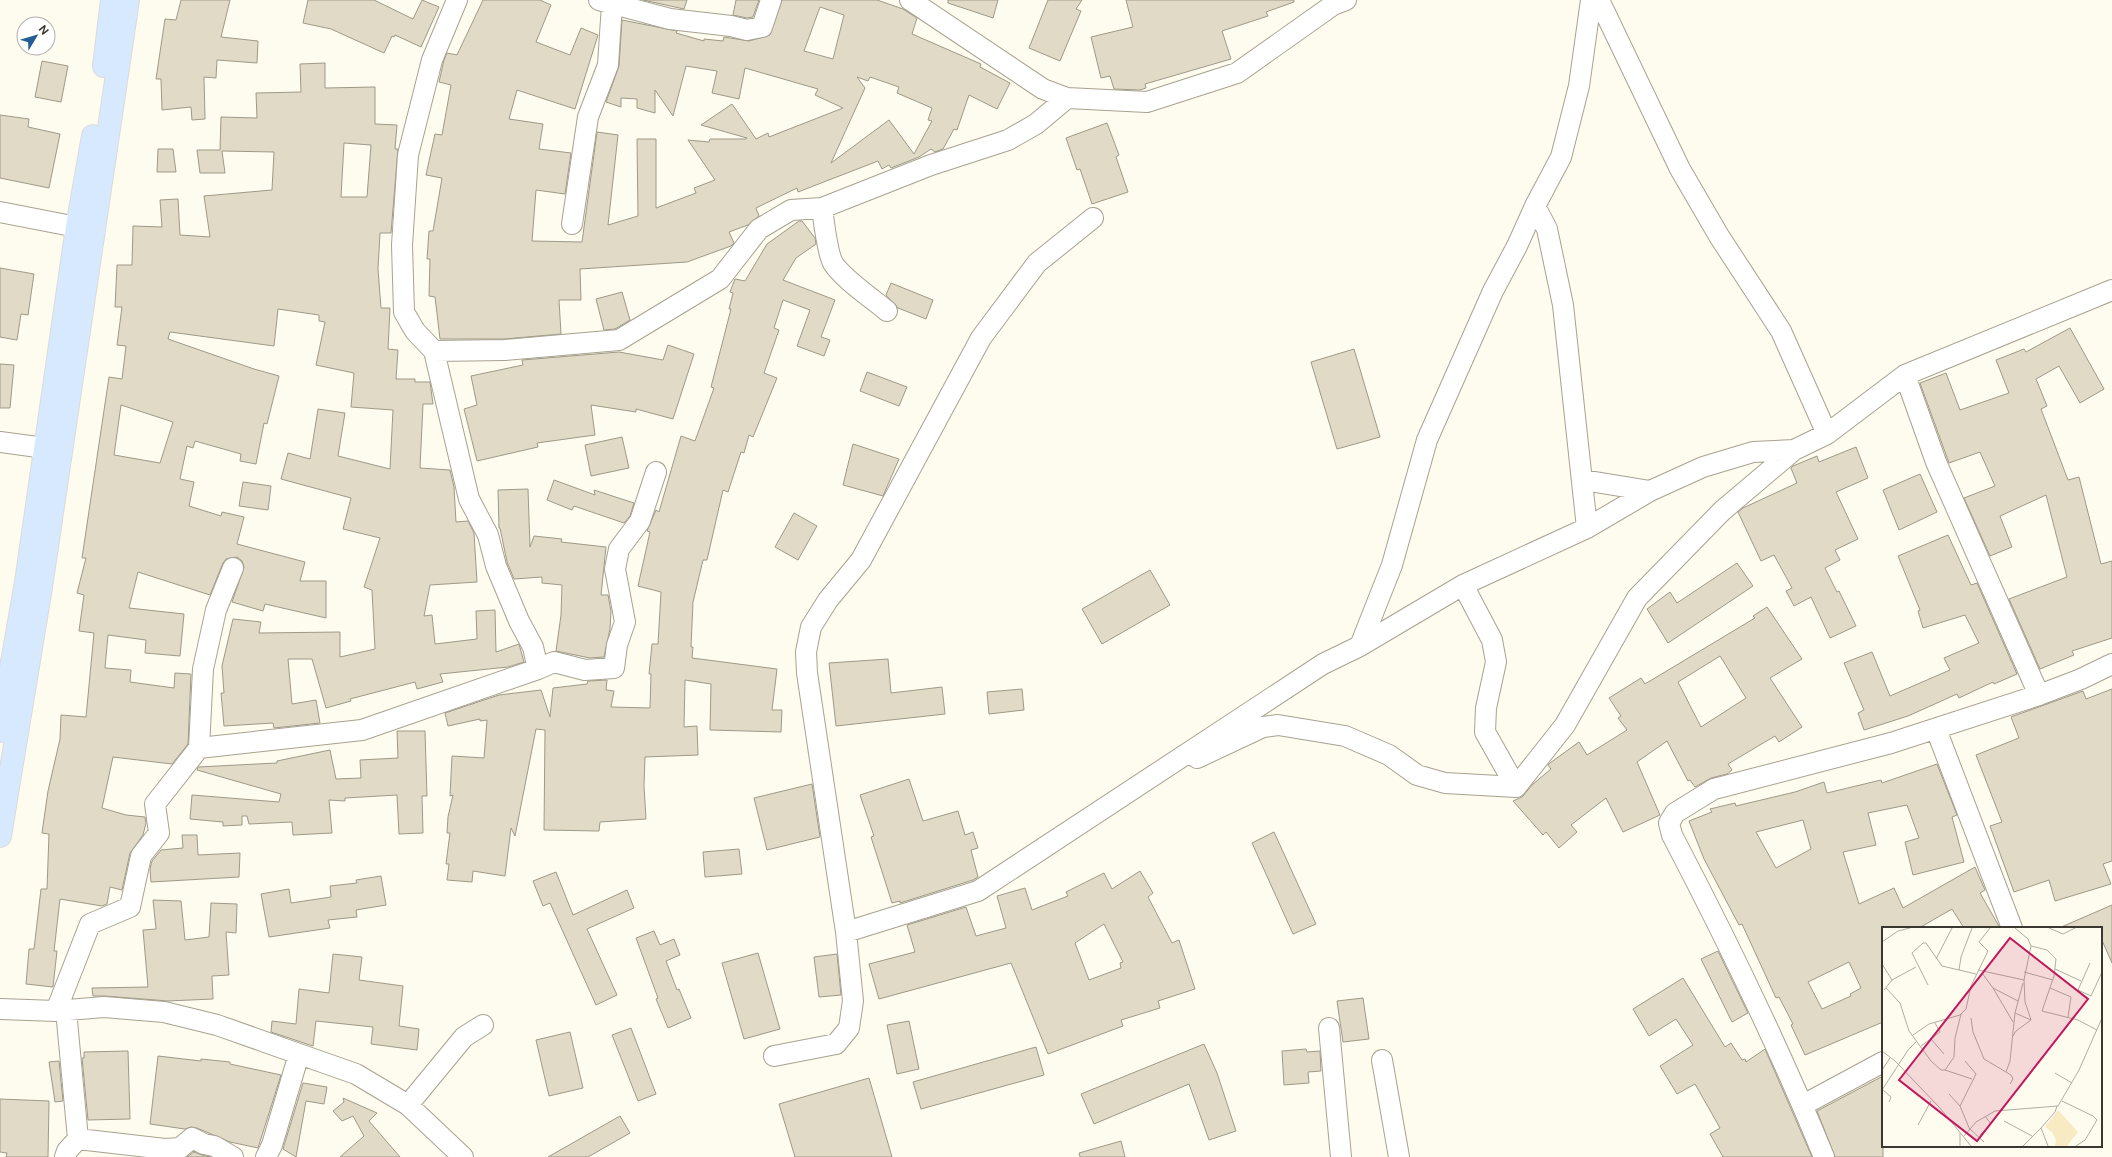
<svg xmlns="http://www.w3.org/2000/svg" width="2112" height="1157" viewBox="0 0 2112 1157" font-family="'Public Sans',sans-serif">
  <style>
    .building { fill: #e0dac7; stroke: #9f9987; fill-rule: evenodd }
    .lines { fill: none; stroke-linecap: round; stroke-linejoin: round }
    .minor-casing { stroke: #a8a290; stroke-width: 22 }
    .major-casing { stroke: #dcdbda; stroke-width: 24 }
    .minor { stroke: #fff; stroke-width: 20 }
    .major { stroke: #d6e9ff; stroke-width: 22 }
    .inset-road { fill: none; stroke: #b0ada3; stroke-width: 1 }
    .view { fill: #c2185b; fill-opacity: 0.15; stroke: #c2185b; stroke-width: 2 }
    .inset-edge { fill: none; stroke: #3b3831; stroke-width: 2 }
  </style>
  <rect width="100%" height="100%" fill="#fefbef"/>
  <!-- building -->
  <path class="building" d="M181,0H230L221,37L258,41L257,63L217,60L216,78L204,77L205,119L192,120L191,107L162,110L161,79H156L165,19L176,20Z
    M308,0H374L413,19L422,0L439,7L421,47L395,35L394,37L392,36L384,53L331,29L303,23Z
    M483,0H540L551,5L536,42L570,55L581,28L598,35L575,109L517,90L509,119L543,124L539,149L571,153L565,194L536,190L532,241L582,242L597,132L618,135L608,225L638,216L637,139H656V208L696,193L694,188L715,180L688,140L709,142L710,139H746L747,138L701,125L732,104L756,139L768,133L769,137L843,108L815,95L818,89L745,68L739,99L712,93L717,71L686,66L673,116L655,90V113L637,108V99L621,98V107L606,102L619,66L622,20L677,31L676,33L704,41V39L723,41L724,37L749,41L770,35L782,0H877L903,9L917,18L912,34L981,64L980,67L1010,83L997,109L969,95L957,130L954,129L943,149L935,152L931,149L919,157L891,168L889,165L882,169L878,161L798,192L797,188L756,208L759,216L748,225L729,232L734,243L731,246L687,262L580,269L581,300H559L561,334L504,339H440L435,297L429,296L430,259H427L429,231H433L442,178L426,175L435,134L442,135L451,85L439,82L444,60L447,53L457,55ZM820,7L844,15L833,59L804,51ZM857,77L868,81L870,77L899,87L897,93L932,108L928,120L932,121L914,154L889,120L831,163L865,88Z
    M643,0H687L684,9Z
    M736,0H759L753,17L747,18L733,15Z
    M948,0H998L993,18L948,3Z
    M1048,0H1082L1076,9L1081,11L1060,61L1029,48Z
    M1126,0H1294V2L1266,12L1268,16L1222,31L1231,59L1145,84L1146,88L1140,90L1114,89L1110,76L1101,78L1091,37L1133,27Z
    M42,61L68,66L61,102L35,97Z
    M325,63V88L375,87V124L397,125L395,149H398L391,233H380L378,269L381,308H390L388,349L398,350L396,379H415V382H430L433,404H423L420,468L450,470L454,487L456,522L468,521L474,533L477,582L430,585L424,616L432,615L435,644L477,639L476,611L495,610L496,652L519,644L524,662L508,667L440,674L443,682L417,689L415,682L350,699L351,701L326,708L312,659H288L292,704L316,700L320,723L274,728L273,723L224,726L221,693H224L222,666L233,619L261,622L259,633L340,632V657L375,649L372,590L364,587L380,538L343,529L351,498L281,479L288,453L310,459L318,409L345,413L338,456L390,469L393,410L351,407L354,373L316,365L325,322L319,321V315L278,309L274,346L170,332L168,339L254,369L279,376L267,424L264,423L256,464L240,461L241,454L195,441L193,448L187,446L180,479L194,482L189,506L221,516L222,512L244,517L237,544L305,562L300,581H326V618L265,604L263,611L232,602L244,567L242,561L237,557L226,559L223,563L210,595L138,572L129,608L184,614L180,656L145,653L146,640L108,635L105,668L131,670L130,682L174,688L175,673L191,674L188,744L172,764L113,757L102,808L126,815L145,817L146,823L143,835L130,853L122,890L110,887L107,904L102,906L60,899L54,951H57L53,987L26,984L29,949H34L41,889H47L49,834L42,833L48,791L60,739L61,715L86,717L94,633L79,631L84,595L77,593L86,558H82L109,377L122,379L126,346L117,345L122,307H115L117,265H132L133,226L162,227L160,200L178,199L180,235L210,237L204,196L272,190L274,152L222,151L225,173H200L197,150H220L221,117L257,118L256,93L301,92L300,64ZM344,143L371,145L367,197H341ZM121,405L173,422L160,463L114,455Z
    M0,115L29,119L28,127L60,134L49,188L0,178Z
    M1107,123L1119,155L1116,157L1128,192L1092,204L1080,169L1077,170L1066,138Z
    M158,149H173L176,172H157Z
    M799,221H802L815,238L816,244L796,258L783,280L835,300L821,337L830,340L824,356L797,346L810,310L783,300L774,328L779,330L764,373L777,378L753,437L749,435L744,453L741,452L728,492L723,490L707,560H703L693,602L691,647H693L692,658L777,669L772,710H782L781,732L710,730L711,684L685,680L684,727L697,726L698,755L645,757L644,786L646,819L600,822L599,831L544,830L545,730L536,729L515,836L511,828L505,876L473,871L472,882L447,880L449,864H446L450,833H447L448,817L453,795L450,796L452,756L484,758L487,720L480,721V719L448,726L445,713L499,695L541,690L550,717L553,688L587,684L588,681L607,680L606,690L614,691L611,707L650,708L651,674H649L652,644H658L661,592L638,586L650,532L647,531L656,510L659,512L681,436L695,441L714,388L711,387L731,309H729L733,293L730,292L735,279L745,281L767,244Z
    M0,268L34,274L28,315L21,314L17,340L0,337Z
    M891,283L933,300L926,319L898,308L886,295Z
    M622,292L630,320L615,329L604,330L596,299Z
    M2070,328L2104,389L2080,403L2059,366L2036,379L2047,406L2041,409L2068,480L2079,477L2101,564L2112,561V638L2072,651L2074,655L2040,669L2009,599L2067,577L2046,495L2000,516L2012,547L1990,556L1964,498L1995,486L1980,452L1949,463L1920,383L1946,373L1960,410L2009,393L1996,360L2024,349L2026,352Z
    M668,345L694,354L673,419L636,409V412L591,405L595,435L537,443L538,447L477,461L464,409L477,405L471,376L523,365L522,360L619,352L663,360Z
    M1354,349L1380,437L1337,449L1311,362Z
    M0,364L14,365L10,408H0Z
    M867,372L907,387L899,406L860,391Z
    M622,437L629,468L591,476L585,445Z
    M853,444L899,459L883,496L843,485Z
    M1856,447L1868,478L1836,492L1858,539L1835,550L1840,560L1825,568L1837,592L1839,591L1856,626L1830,638L1811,597L1794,606L1786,591L1792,588L1774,555L1761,561L1738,512L1743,508L1797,483L1791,468L1793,466L1817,456L1819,462Z
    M1920,474L1937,512L1899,530L1883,490Z
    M554,480L595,495L594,490L634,503L630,516L624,523L574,506L572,510L547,500Z
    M243,482L271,486L268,510L239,506Z
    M528,489L530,547L534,536L562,539L561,542L606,547L601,595H608L611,611L610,629L604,657L590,658L556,651L561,615L562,585L542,583V577L514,579L507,562L500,528H499L498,490Z
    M794,513L817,526L798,560L775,547Z
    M1948,535L1971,585L1977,583L2017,674L1994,684L1993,682L1959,698L1957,694L1908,716L1864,730L1858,713L1864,710L1844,663L1872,652L1890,696L1950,670L1944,658L1979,643L1965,615L1923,628L1918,611L1920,610L1898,556Z
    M1737,563L1753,586L1668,643L1647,609L1670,592L1677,603Z
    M1150,570L1170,605L1102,644L1082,609Z
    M1767,607L1802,659L1770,678L1802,727L1779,742L1775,736L1728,764L1732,770L1727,774L1711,778L1695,787L1690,780L1688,781L1667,741L1637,762L1660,815L1623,832L1606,798L1571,825L1577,832L1559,848L1546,832L1543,835L1513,801L1522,797L1533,784L1551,769L1548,765L1550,763L1579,742L1587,755L1627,730L1618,718L1621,716L1609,698L1641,678L1645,684L1755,618L1753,616ZM1720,656L1746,698L1701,727L1678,682Z
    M888,659L891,693L942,687L945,714L836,726L829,663Z
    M1022,689L1024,710L989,714L987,692Z
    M2112,689V861L2103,864L2111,884L2055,901L2049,880L2014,892L1990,826L2002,822L1976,755L2019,738L2011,717L2083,691L2086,699Z
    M397,731H425L427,796H422L423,833L399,834L397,795L345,798V801L329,800L332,833L293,835L292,822L249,824L247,816H242V825L223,826V822L190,819L192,795L279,802L281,794L197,770L198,767L277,763V761L330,750L336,779L361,778L360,760L398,758Z
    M1937,764L1957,815L1952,817L1964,862L1913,875L1905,842L1919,838L1907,805L1868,813L1876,845L1843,852L1859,904L1894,888L1903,908L1975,867L1985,890L1980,893L2000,928H1964L1952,909L1919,928H1883V1022L1805,1055L1791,1025L1793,1024L1779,997L1776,998L1742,924L1739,925L1704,859L1689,821L1712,812L1710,809L1735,803L1736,806L1795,792L1824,782L1827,793L1881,780L1882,783ZM1803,820L1811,849L1776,868L1756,832ZM1849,962L1861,988L1850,994L1851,996L1822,1009L1808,982Z
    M909,779L923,821L958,811L965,835L973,832L978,848L971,850L978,877L973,880L900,903V901L892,903L871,837L874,836L860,795Z
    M812,784L820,837L767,850L754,798Z
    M1274,832L1316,924L1293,934L1252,843Z
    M182,835H197L198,855L240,853L239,877L151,882L150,869L152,861L161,850L183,848Z
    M739,849L742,874L705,877L703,852Z
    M1140,871L1153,893L1148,897L1172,943L1179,940L1195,989L1158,1001L1160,1008L1121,1020L1123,1026L1048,1054L1011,963L879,999L869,964L915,952L907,925L966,907L976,936L1006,928L997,896L1025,888L1032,910L1068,896L1066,892L1104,873L1112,889ZM1104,924L1123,962L1120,963L1121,968L1089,980L1075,943Z
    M556,872L573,915L627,890L634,908L587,929L617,995L596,1005L550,903L543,906L533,881Z
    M381,876L386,905L356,910L357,917L328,920L330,928L269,937L261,894L289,889L291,903L331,897L330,886L357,883L356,880Z
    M153,900L181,901L185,940L209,937L211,903L237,904L236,933L226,932L229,975L212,976L213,999L168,1001L105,996H93L92,988L148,987L143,930L156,929Z
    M2112,905V963L2101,938V928H2059Z
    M654,931L660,945L674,939L680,955L666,961L677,990L679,989L691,1018L668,1028L656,999L658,998L636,938Z
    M1718,951L1748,1013L1732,1022L1701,959Z
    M758,953L780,1029L744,1039L722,963Z
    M333,954L362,957L359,980L403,986L399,1026L419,1029L417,1050L371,1044L373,1027L316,1021L313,1046L271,1032L272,1021L296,1024L299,989L329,993Z
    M837,954L841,995L819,997L814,957Z
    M1683,978L1725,1047L1731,1043L1742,1060L1745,1059L1746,1062L1765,1049L1812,1157H1723L1710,1134L1720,1128L1695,1084L1677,1094L1660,1066L1693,1045L1676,1019L1649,1036L1633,1009Z
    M1363,998L1369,1039L1343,1042L1337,1001Z
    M909,1021L919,1069L897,1074L887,1025Z
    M631,1028L656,1094L638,1101L612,1035Z
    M570,1032L583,1088L549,1096L536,1040Z
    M1204,1044L1217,1073L1236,1131L1209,1140L1189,1084L1094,1124L1081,1094Z
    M1036,1047L1044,1075L921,1109L913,1082Z
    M1306,1049L1307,1052L1320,1051L1321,1071L1308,1072L1309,1083L1284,1085L1282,1051Z
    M128,1051L130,1119L88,1120L82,1058H84V1052Z
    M158,1056L201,1061V1059L230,1062V1064L281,1075L258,1148L230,1142L197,1128L191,1127L185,1129L150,1124Z
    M59,1061L63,1101L55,1102L49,1062Z
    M1883,1076V1157H1835L1817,1111Z
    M869,1078L892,1157H795L779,1104Z
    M303,1083L327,1087L324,1104L306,1101L296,1157L283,1149Z
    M343,1098L377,1113L369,1121L400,1157H340L364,1136L353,1116L342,1121L333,1111L344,1102Z
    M0,1099L49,1101L48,1157H6L7,1153L0,1152Z
    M620,1116L630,1133L588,1157H548Z
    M1121,1141L1125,1157H1080L1079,1153Z
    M194,1152L202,1155L210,1157H187Z"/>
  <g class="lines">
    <!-- minor casing -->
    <g class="minor-casing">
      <path id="minor" d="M457,0L432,60L408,155L402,245L404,312L415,331L434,351L505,350L619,340L720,279L759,229L791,210L822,208L931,165L1008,140L1036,124L1067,98
        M599,0L670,19L731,26L747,30L762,27L771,0
        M910,0L1043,89L1067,98L1147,102L1237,73L1333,5L1346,0
        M822,208C824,222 827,252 833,263C841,277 874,300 887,311
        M0,212L77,227
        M572,224L588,117L608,65L612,4
        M434,351L469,499L488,535L496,566L519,621L533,647L538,669
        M1905,375L1936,462L2039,695
        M1827,434L1905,375L2112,290
        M0,442L45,448
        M1583,480L1650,491
        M1587,528L1563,305L1547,229L1535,206L1561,157L1579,86L1591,0
        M1463,585L1492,640L1496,662L1486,708L1485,732L1516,787
        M1360,646L1392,565L1427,440L1493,291L1517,246L1535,206
        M1936,729L2012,928
        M199,748L203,669L216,610L233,568
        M1197,758L1263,727L1278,725L1345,736L1389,755L1417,775L1445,783L1516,787
        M1516,787L1565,725L1637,598L1722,511L1794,450L1827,434L1781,331L1719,236L1680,169L1599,0
        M846,932L978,891L1323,664L1360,646L1463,585L1587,528L1650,491L1703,467L1753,452L1794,450
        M0,1009L56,1011L104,1007L164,1012L217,1025L356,1074L408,1105L463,1157
        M56,1011L90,924L130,907L141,856L159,833L155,804L199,748L362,730L538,669L554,662L585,670L614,668L617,645L625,622L615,569L619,549L640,521L656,472
        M1329,1028L1341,1157
        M774,1056L836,1044L849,1028L853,1001L846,932L807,673L806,652L811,627L828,600L861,560L981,338L1037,263L1093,218
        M1382,1060L1399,1157
        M408,1105L464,1037L483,1025
        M1803,1105L1883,1062
        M78,1139L165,1149L180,1148L192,1138L204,1144L214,1146L233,1157
        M65,1157L67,1151L78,1139L66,1010
        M266,1157L272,1145L299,1054
        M1824,1157C1779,1047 1727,940 1672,835L1669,823L1675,813L1714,789L1891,743L2039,695L2081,679L2112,664"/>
    </g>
    <!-- major casing -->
    <g class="major-casing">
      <path id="major" d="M104,66L112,0
        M0,731L26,582L77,227L93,136
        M0,836L41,587L128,0"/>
    </g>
    <!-- minor -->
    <use href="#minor" class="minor"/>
    <!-- major -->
    <use href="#major" class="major"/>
  </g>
  <!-- overview -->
  <g transform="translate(1882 927)">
    <rect width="220" height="220" fill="#fefbef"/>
    <path d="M176,183L196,205L185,219H173L174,213L170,205L163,200Z" fill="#f8ebc4"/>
    <path class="inset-road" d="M133,1L146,12L149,19L142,53M167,1L181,7L193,1M0,15L16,4L28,1M149,19L165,23L174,32L172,49L160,84L196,93L215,103M54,32L70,1M208,36L196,63L209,69L220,45M0,37L10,53M173,42L199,54M77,43L79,30L90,1M96,43L142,53L143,75L149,93M142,45L171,53M100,46L111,61L136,74M46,58L30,26L41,16H44L60,39L94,47M4,61L18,76L27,104L49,134L59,143H63L72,130L73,111L79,87M111,61L131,95M168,61L189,70L186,90M2,63L10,53L34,40M133,86L149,93M89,91L91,105L102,132L129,148L131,152L128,157M31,108L47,97L78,88L84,82L89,59L106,24L97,15L108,1M131,109L134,104L149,93M49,112L62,127M39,119L58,105L53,96M0,124L13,134L58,181L89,219M83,134L94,147L78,179L88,203M0,143L8,131M63,143L90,152M124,145L128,134L133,86L141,56M173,146L190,156M0,162L9,170L7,175M0,163L26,123L35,114M67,167L78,179M180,174L211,189L215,193L203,213L194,219M122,194L150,209M36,198L49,174M88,202L102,215M98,208L109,197L103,189M82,209L94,195L113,184L176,179L197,143L220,91M78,219V206M141,219L159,201M166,219L159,201L173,185L175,179"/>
    <path class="view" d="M128,11L206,72L95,214L17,153Z"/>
    <rect width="220" height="220" class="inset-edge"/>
  </g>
  <!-- north arrow -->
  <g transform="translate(36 36) rotate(52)"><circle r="19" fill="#ffffff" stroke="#b1afad"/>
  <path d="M0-3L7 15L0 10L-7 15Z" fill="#255c94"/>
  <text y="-6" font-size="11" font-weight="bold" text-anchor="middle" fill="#3b3831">N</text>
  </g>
</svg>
